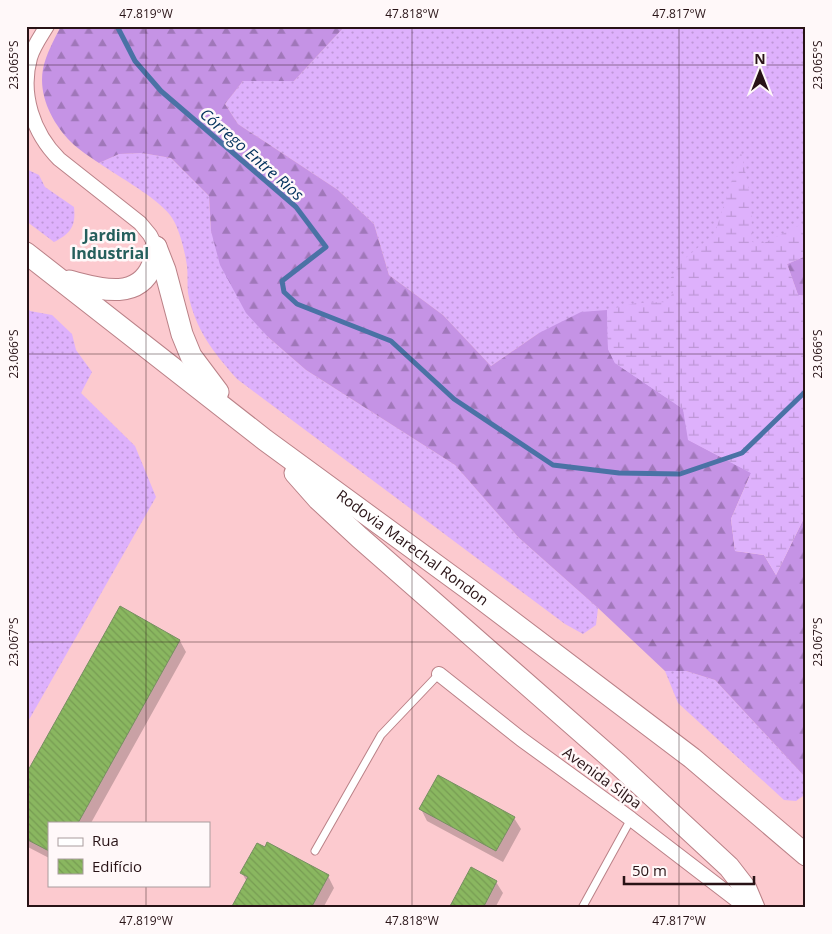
<svg xmlns="http://www.w3.org/2000/svg" width="832" height="934" viewBox="0 0 832 934" font-family="'Open Sans',sans-serif">
  <style>
    .grass { fill: url(#grass-dots) }
    .forest { fill: url(#forest-firs) }
    .wetland { fill: url(#wetland-marsh) }
    .shadow { fill: #0003 }
    .lines { fill: none; stroke-linecap: round; stroke-linejoin: round }
    .stream { stroke: #4a72a5; stroke-width: 5 }
    .building { fill: url(#building-back-hatch); stroke: #768f61 }
    .lane-casing { stroke: #ba8187; stroke-width: 9 }
    .street-casing { stroke: #ba8187; stroke-width: 16 }
    .primary-casing { stroke: #ba8187; stroke-width: 23 }
    .lane { stroke: #fff; stroke-width: 7 }
    .street { stroke: #fff; stroke-width: 14 }
    .primary { stroke: #fff; stroke-width: 21 }
    .ticks { fill: none; stroke: #281316; stroke-width: 1; stroke-opacity: 0.45 }
    .labels { text-anchor: middle; stroke-width: 5; stroke-linejoin: round; paint-order: stroke }
    .street-label { font-size: 15px; fill: #281316; stroke: #fff8f9 }
    .water-label { font-size: 16px; font-style: italic; fill: #00305c; stroke: #fff8f9 }
    .neighbourhood-label { font-size: 16px; font-weight: bold; fill: #255f5c; stroke: #fff8f9 }
    .neatline { fill: none; stroke: #281316; stroke-width: 2 }
    .ticks-label { font-size: 12px; text-anchor: middle; fill: #281316 }
  </style>
  <defs>
    <pattern id="grass-dots" width="8" height="8" patternUnits="userSpaceOnUse" patternTransform="scale(1.25)"><rect width="8" height="8" fill="#deb1fc"/><path d="M2 2h.1M6 6h.1" fill="none" stroke="#be97d7" stroke-width="1.8" stroke-linecap="round"/></pattern>
    <pattern id="forest-firs" width="22" height="20" patternUnits="userSpaceOnUse" patternTransform="scale(1.25)"><rect width="22" height="20" fill="#c593e5"/><path d="M5 1l3.5 6h-7zM16 11l3.5 6h-7z" fill="#a077b9"/></pattern>
    <pattern id="wetland-marsh" width="20" height="14" patternUnits="userSpaceOnUse" patternTransform="scale(1.25)"><rect width="20" height="14" fill="#deb1fc"/><path d="M1 5h8M5 5V1M11 12h8M15 12V8" fill="none" stroke="#be97d7"/></pattern>
    <pattern id="building-back-hatch" width="6" height="6" patternUnits="userSpaceOnUse" patternTransform="scale(1.25)"><rect width="6" height="6" fill="#8ab760"/><path d="M-1 5l2 2M0 0l6 6M5-1l2 2" fill="none" stroke="#779c53"/></pattern>
  </defs>
  <rect width="100%" height="100%" fill="#fccacf"/>
  <!-- grass -->
  <path class="grass" d="M345,26H806V256L787,264L798,295L806,296V514L539,333L491,366L443,315L389,275L374,224L338,190L238,124L225,104L243,81H294Z
    M142,153L171,158L209,196L211,231L268,337L306,370L455,465L518,537L598,608L596,625L583,634L565,624L237,379C213,352 195,329 188,293C187,284 188,275 187,266C185,252 179,226 170,215C156,197 119,177 99,163L119,154Z
    M26,169L39,175L45,187L74,207C76,226 71,233 54,242L26,221Z
    M26,306L30,311L52,315L72,334L76,350L92,372L81,393L135,446L156,497L26,725Z
    M665,671H686L715,680L806,778V794L796,801L784,800L678,703Z"/>
  <!-- forest -->
  <path class="forest" d="M61,26H188L191,28L200,26H345L294,81H243L225,104L238,124L338,190L374,224L389,275L443,315L491,366L539,333L581,312L607,310L608,349L615,363L683,409L689,440L751,473L731,519L735,551L764,555L776,575L806,514V778L715,680L686,671H665L598,608L518,537L455,465L306,370L268,337L246,313L220,265L211,231L209,196L171,158L142,153L119,154L99,163C90,157 79,150 71,142C53,124 38,96 43,69C46,54 54,40 61,26Z
    M806,256V296L798,295L787,264Z"/>
  <!-- wetland -->
  <path class="wetland" d="M741,152L751,199L752,242L764,243L798,226L806,224V256L787,264L798,295L806,296V514L776,575L764,555L735,551L731,519L751,473L688,440L683,409L615,363L608,349L607,310L636,303L668,302L673,292L668,282L682,261L715,233Z"/>
  <!-- shadow -->
  <path class="shadow" d="M180,641L186,652L91,823H49V858L26,846V777Z
    M421,809L514,818L521,829L503,862L427,821Z
    M472,869L496,882L503,893L495,908H451Z
    M242,873L328,876L334,888L323,908H233L247,882Z"/>
  <g class="lines">
    <!-- stream -->
    <path class="stream" d="M117,26L135,61L161,91L296,207L326,247L282,281L284,292L297,304L391,341L454,399L553,465L619,473L680,474L742,453L806,391"/>
  </g>
  <!-- building -->
  <path class="building" d="M120,606L180,640L78,823H49V851L26,839V774Z
    M438,775L515,817L496,851L419,809Z
    M267,842L329,875L311,908H231L248,877L240,873L257,843L265,847Z
    M471,867L497,881L483,908H449Z"/>
  <g class="lines">
    <!-- lane casing -->
    <g class="lane-casing">
      <path id="lane" d="M315,851L381,735L439,674
        M582,908L631,819"/>
    </g>
    <!-- street casing -->
    <g class="street-casing">
      <path id="street" d="M47,26C41,36 33,47 30,58C20,94 33,133 59,159L140,223L150,235L156,247
        M439,674L521,739L631,819L747,908"/>
    </g>
    <!-- primary casing -->
    <g class="primary-casing">
      <g id="primary">
        <path d="M156,247L165,270L182,334L191,356L218,392"/>
        <path id="s1" d="M26,253L265,440L470,590L692,758L806,855"/>
        <path d="M69,281C97,288 137,302 152,266C154,260 155,253 156,247"/>
        <path d="M295,473L318,499L359,537L619,765L729,867L746,889L754,908"/>
      </g>
    </g>
    <!-- lane -->
    <use href="#lane" class="lane"/>
    <!-- street -->
    <use href="#street" class="street"/>
    <!-- primary -->
    <use href="#primary" class="primary"/>
  </g>
  <!-- ticks -->
  <path class="ticks" d="M146,26V823M412,26V908M679,26V908M26,65H806M26,354H806M26,642H806M146,885V908"/>
  <g class="labels">
    <!-- street labels -->
    <g class="street-label">
      <text dy="5" stroke="none"><textPath href="#s1" startOffset="486">Rodovia Marechal Rondon</textPath></text>
      <text transform="translate(602 778) rotate(36)" y="5">Avenida Silpa</text>
    </g>
    <!-- water labels -->
    <g class="water-label">
      <text transform="translate(252 154) rotate(41)" y="6">Córrego Entre Rios</text>
    </g>
    <!-- neighbourhood labels -->
    <g class="neighbourhood-label">
      <text x="110" y="241">Jardim<tspan x="110" dy="18">Industrial</tspan></text>
    </g>
  </g>
  <!-- border -->
  <rect width="832" height="934" fill="none" stroke="#fff8f9" stroke-width="55"/>
  <!-- legend -->
  <rect x="48" y="822" width="162" height="65" fill="#fff8f9" stroke="#a99c9e"/>
  <rect x="58" y="838" width="25" height="8" fill="#ffffff" stroke="#a99c9e"/>
  <text x="92" y="846" font-size="15" fill="#281316">Rua</text>
  <rect x="58" y="859" width="25" height="15" fill="url(#building-back-hatch)" stroke="#a99c9e"/>
  <text x="92" y="872" font-size="15" fill="#281316">Edifício</text>
  <!-- north arrow -->
  <g transform="translate(760 72)" stroke="#fff8f9" stroke-width="4" paint-order="stroke">
  <path d="M0-4L9 19L0 12L-9 19Z" fill="#281316"/>
  <text y="-8" font-size="14" font-weight="bold" text-anchor="middle" fill="#281316">N</text>
  </g>
  <!-- scale -->
  <path d="M624 876v8h130v-8" fill="none" stroke="#281316" stroke-width="2.5"/>
  <text x="632" y="876" font-size="15" fill="#281316" stroke="#fff8f9" stroke-width="4" paint-order="stroke">50 m</text>
  <rect x="28" y="28" width="776" height="878" class="neatline"/>
  <g class="ticks-label">
    <text x="146" y="18">47.819°W</text>
    <text x="412" y="18">47.818°W</text>
    <text x="679" y="18">47.817°W</text>
    <text transform="translate(14 65) rotate(-90)" y="4">23.065°S</text>
    <text transform="translate(818 65) rotate(-90)" y="4">23.065°S</text>
    <text transform="translate(14 354) rotate(-90)" y="4">23.066°S</text>
    <text transform="translate(818 354) rotate(-90)" y="4">23.066°S</text>
    <text transform="translate(14 642) rotate(-90)" y="4">23.067°S</text>
    <text transform="translate(818 642) rotate(-90)" y="4">23.067°S</text>
    <text x="146" y="925">47.819°W</text>
    <text x="412" y="925">47.818°W</text>
    <text x="679" y="925">47.817°W</text>
  </g>
</svg>
